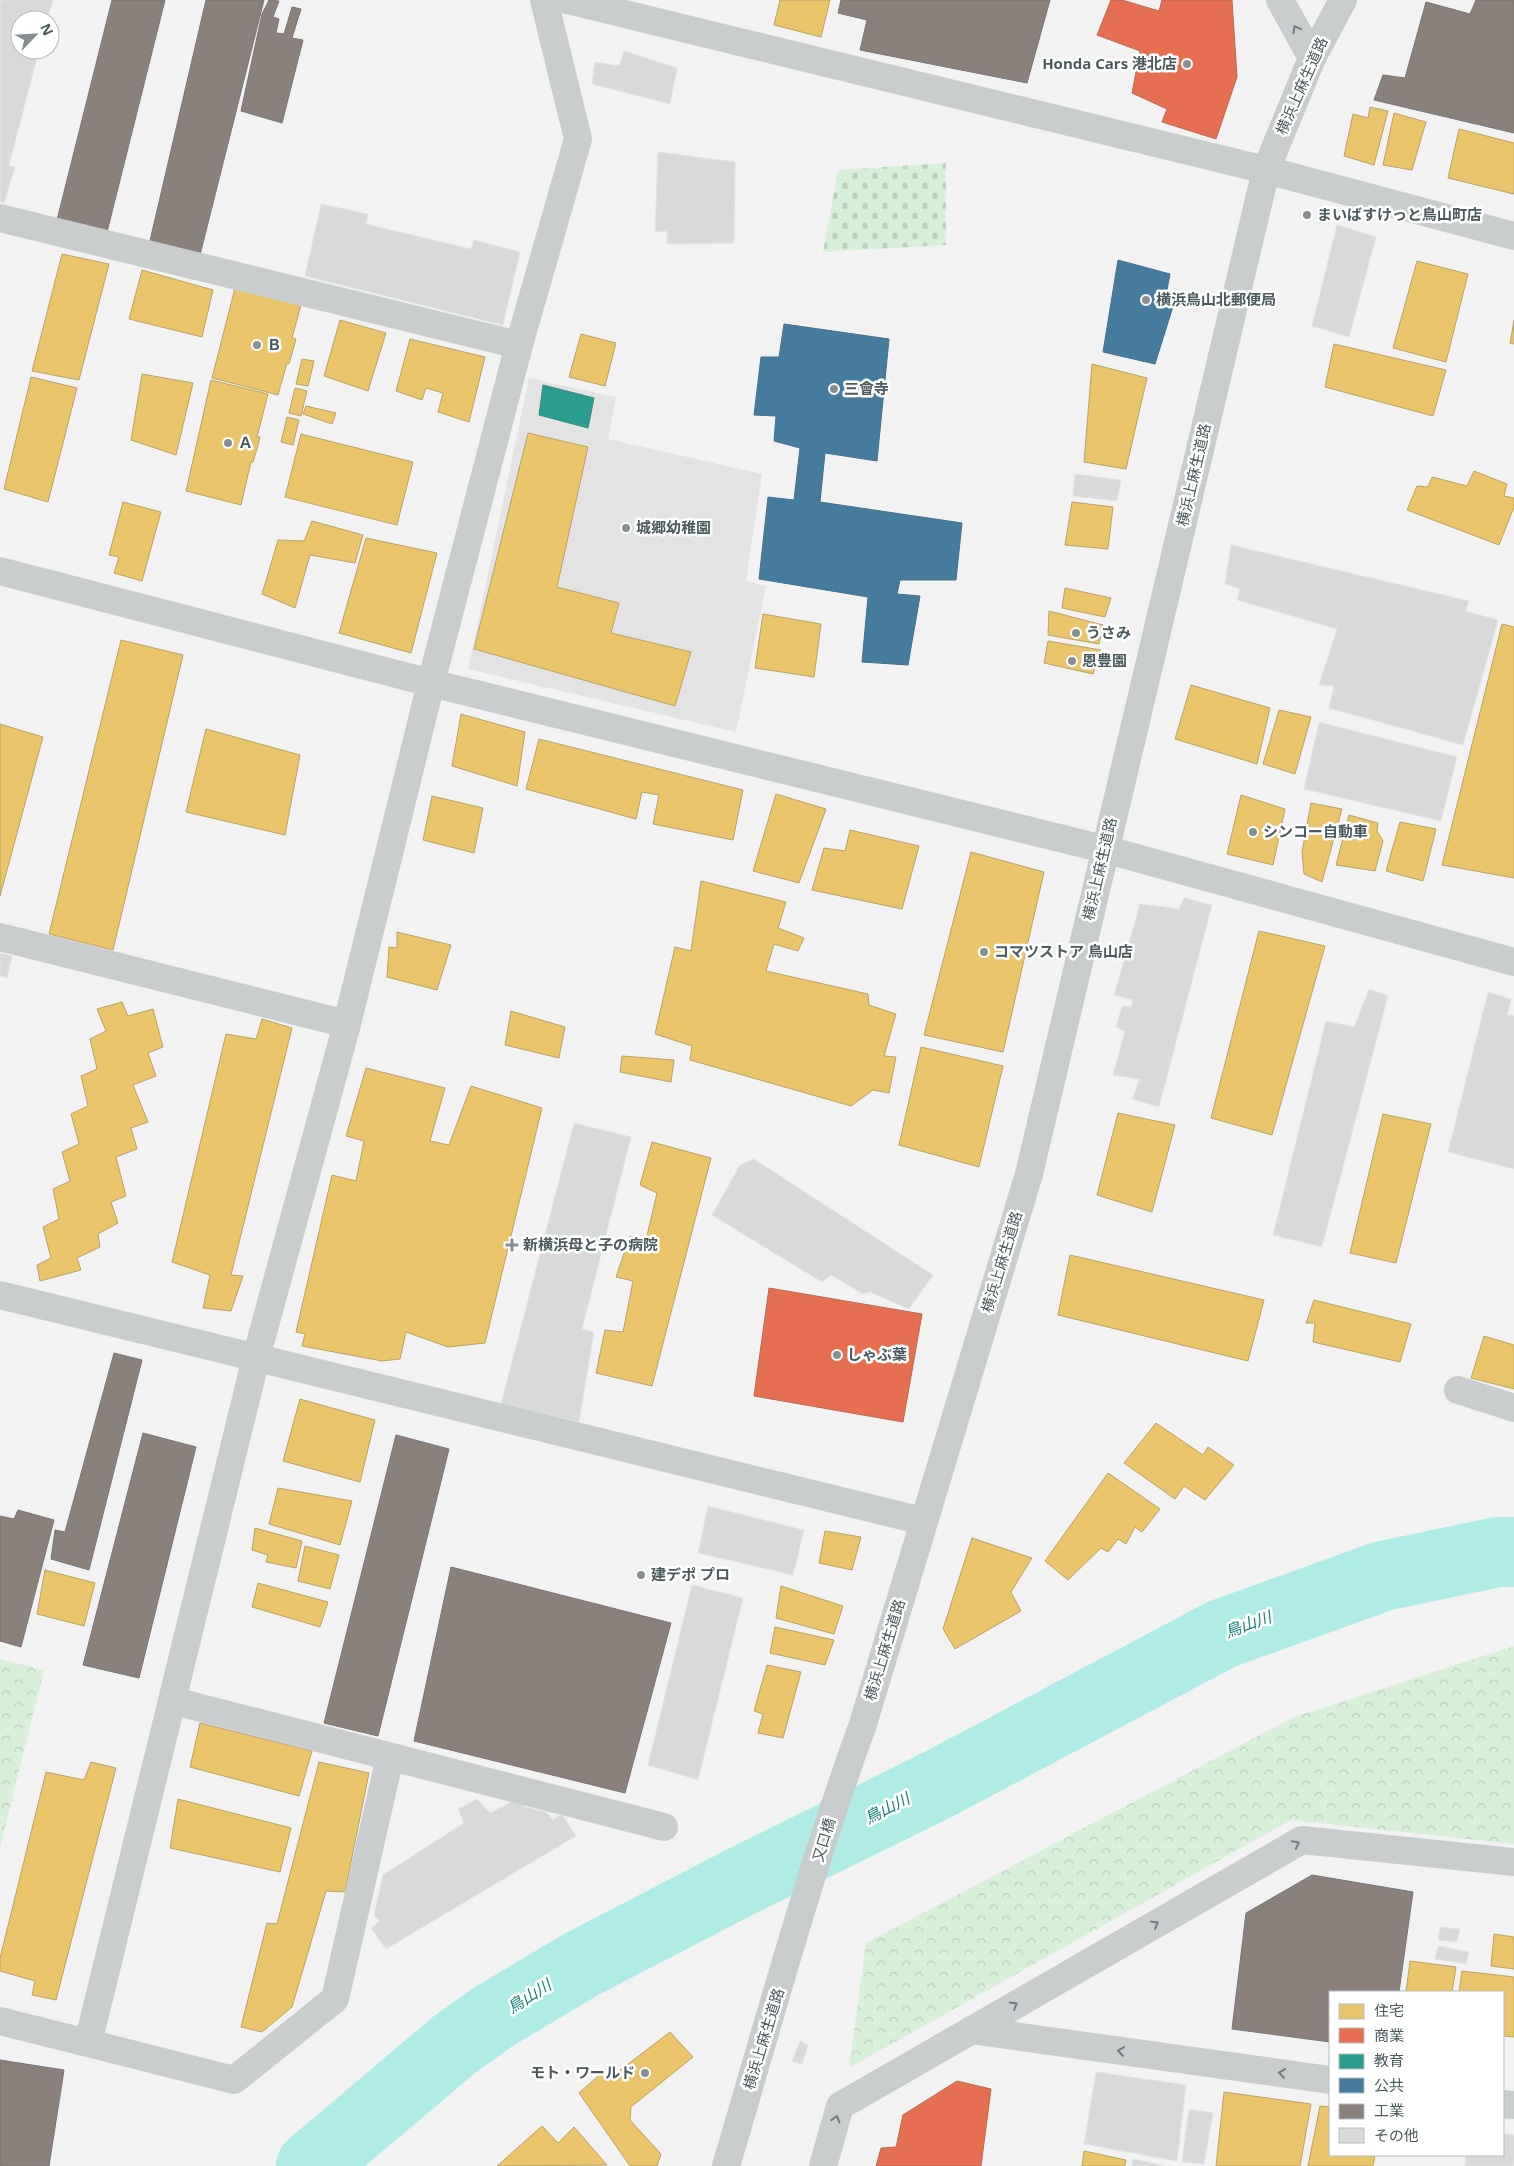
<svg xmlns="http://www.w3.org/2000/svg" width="1514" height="2166" viewBox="0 0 1514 2166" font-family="'Open Sans','Noto Sans JP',sans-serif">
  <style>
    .education { fill: #e4e3e4 }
    .forest { fill: url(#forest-crowns) }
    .cemetery { fill: url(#cemetery-stones) }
    .homes { fill: #e9c46a; stroke: #b9a466 }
    .shops { fill: #e76f51; stroke: #b86955 }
    .schools { fill: #2a9d8f; stroke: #348980 }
    .public { fill: #457b9d; stroke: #46718a }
    .industry { fill: #8a817c; stroke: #777573 }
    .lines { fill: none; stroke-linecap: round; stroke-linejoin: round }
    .river { stroke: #afece6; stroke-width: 70 }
    .building { fill: #d8dada; stroke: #e3e4e5 }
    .street { stroke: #c9cdce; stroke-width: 28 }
    .primary { stroke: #c8cccd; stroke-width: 28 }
    .oneway { stroke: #707c80 }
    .poi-dot { fill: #858f92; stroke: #fff; stroke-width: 2 }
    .labels { text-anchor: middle; stroke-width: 5; stroke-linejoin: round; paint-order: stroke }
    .poi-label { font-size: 15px; font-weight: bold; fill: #4a5a5e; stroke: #fff; text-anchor: start }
    .street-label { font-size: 15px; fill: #4a5a5e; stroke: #fff }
    .water-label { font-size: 16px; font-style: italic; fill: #128278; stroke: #fff }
  </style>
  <defs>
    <pattern id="forest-crowns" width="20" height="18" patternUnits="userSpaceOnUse" patternTransform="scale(1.25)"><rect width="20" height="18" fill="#d8f0da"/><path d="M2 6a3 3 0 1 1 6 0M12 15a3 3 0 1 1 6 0" fill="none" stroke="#bbd0be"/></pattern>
    <pattern id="cemetery-stones" width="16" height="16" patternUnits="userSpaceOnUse" patternTransform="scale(1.25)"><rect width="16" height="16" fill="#d8f0da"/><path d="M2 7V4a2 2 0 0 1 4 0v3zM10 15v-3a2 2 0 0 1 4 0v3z" fill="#bbd0be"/></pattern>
  </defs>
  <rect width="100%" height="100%" fill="#f2f2f2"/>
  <!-- education -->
  <path class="education" d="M529,378L616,397L608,439L762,474L746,581L766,586L736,732L468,669Z"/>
  <!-- forest -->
  <path class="forest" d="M1514,1646V1844L1291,1820L849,2068L866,1943L1294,1717Z
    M0,1659L44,1670L0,1848Z"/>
  <!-- cemetery -->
  <path class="cemetery" d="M946,163V245L823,252L838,170Z"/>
  <!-- homes -->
  <path class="homes" d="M780,0H830L821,37L774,25Z
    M1370,107L1388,111L1374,165L1344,156L1353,114L1368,118Z
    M1394,113L1426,122L1412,170L1383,165Z
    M1459,129L1514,143V194L1448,178Z
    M62,254L109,264L79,380L32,371Z
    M1417,261L1468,274L1446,362L1393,348Z
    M142,270L213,290L202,337L129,319Z
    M235,288L301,305L292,338L296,339L289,364L287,363L278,395L212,378Z
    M340,320L386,333L368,391L324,376Z
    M1514,320V344L1510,343Z
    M581,334L616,343L605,386L569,377Z
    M410,339L485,357L469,422L438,412L443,393L426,388L422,400L396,391Z
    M1334,344L1446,370L1433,416L1325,387Z
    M302,359L314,361L308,386L296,384Z
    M1092,364L1147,378L1126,469L1084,462Z
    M142,374L193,383L176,455L131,440Z
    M31,377L77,388L48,502L4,489Z
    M211,380L268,394L257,437H260L257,449L253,462H251L241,505L186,491Z
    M295,388L307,391L301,416L289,413Z
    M306,406L336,413L332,424L303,414Z
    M287,417L299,420L293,445L281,442Z
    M528,433L588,447L557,587L619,603L611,633L691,652L675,706L474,649Z
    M301,434L413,462L397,525L285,497Z
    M1474,471L1507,484L1504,496L1514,498V507L1499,545L1407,510L1417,486L1428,487L1432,477L1467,486Z
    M123,502L161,512L142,581L114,573L119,557L109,555Z
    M1072,502L1113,507L1108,549L1065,545Z
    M312,521L363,535L355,563L310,555L295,608L262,594L278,540L304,541Z
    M366,538L437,553L411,653L339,633Z
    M1065,588L1111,598L1105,617L1062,608Z
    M1049,611L1103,625L1099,644L1048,635Z
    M763,614L821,624L814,677L755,668Z
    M1502,624L1514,627V878L1442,865Z
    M121,640L183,655L113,950L49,934Z
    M1048,641L1101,650L1093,674L1044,663Z
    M1191,685L1270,708L1257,764L1175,739Z
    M1279,710L1311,717L1295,774L1263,764Z
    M461,714L525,732L517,786L452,766Z
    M0,724L43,737L0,896Z
    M206,729L300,755L285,835L186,812Z
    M539,739L743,790L733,840L653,824L659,795L642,792L636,819L526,789Z
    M776,794L826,809L799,883L753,871Z
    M1241,795L1285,809L1273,865L1227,854Z
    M432,796L483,808L474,853L423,840Z
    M1311,803L1342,809L1322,882L1304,874L1302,852Z
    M1349,815L1378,823L1377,831L1383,841L1375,871L1336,865Z
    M1400,822L1436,829L1423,881L1386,871Z
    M850,830L919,846L902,909L812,890L824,848L845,851Z
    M971,852L1044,872L1003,1052L924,1035Z
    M701,881L786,902L778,928L804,938L798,951L774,944L766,971L868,994L869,1005L896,1014L884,1056L896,1057L889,1093L873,1090L851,1106L690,1060L692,1046L655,1034L675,947L691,951Z
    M1259,931L1325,946L1272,1135L1211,1118Z
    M397,932L451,945L437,990L387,977L389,947L397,948Z
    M122,1002L128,1016L153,1009L163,1047L148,1053L156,1076L133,1085L148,1122L131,1128L137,1149L116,1157L126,1196L111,1202L118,1223L98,1234L100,1247L77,1258L81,1270L40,1281L37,1265L51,1258L43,1227L59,1219L53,1189L70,1181L62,1152L79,1144L71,1114L88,1106L81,1076L97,1069L90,1039L106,1031L97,1009Z
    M511,1011L565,1027L559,1058L505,1045Z
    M262,1019L292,1028L231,1275L243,1276L231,1311L203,1308L210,1275L172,1262L226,1034L256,1039Z
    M921,1047L1003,1066L979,1167L899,1145Z
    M622,1056L674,1060L671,1082L620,1072Z
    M366,1068L445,1088L430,1141L449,1145L471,1086L542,1108L485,1343L448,1347L406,1332L400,1359L382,1361L302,1346L305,1334L296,1332L332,1175L356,1181L364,1141L346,1136Z
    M1118,1113L1175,1125L1152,1212L1097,1195Z
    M1383,1114L1431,1124L1396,1263L1350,1253Z
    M652,1142L711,1158L652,1386L596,1373L605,1330L623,1332L633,1281L616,1277L630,1236L646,1240L657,1193L640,1185Z
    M1070,1255L1264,1300L1248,1361L1058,1315Z
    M1314,1300L1411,1324L1400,1362L1313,1342L1315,1323H1306Z
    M1484,1336L1514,1345V1389L1471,1378Z
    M300,1399L375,1420L360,1482L283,1461Z
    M1156,1423L1203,1455L1208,1447L1234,1465L1205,1500L1184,1486L1175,1499L1124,1463Z
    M1108,1473L1160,1509L1142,1532L1135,1527L1126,1544L1118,1539L1108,1552L1101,1548L1068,1580L1045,1561Z
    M278,1488L352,1501L340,1545L269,1524Z
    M255,1528L302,1541L296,1568L266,1562L268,1555L252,1550Z
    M825,1531L861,1537L852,1570L819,1563Z
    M972,1538L1032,1558L1011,1592L1021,1611L955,1649L943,1629Z
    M305,1546L339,1555L330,1589L298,1581Z
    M45,1570L95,1583L84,1626L37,1614Z
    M258,1583L328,1602L320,1627L252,1607Z
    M781,1586L843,1606L834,1634L776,1618Z
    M775,1627L834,1640L825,1665L770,1653Z
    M767,1665L801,1672L783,1738L758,1733L763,1714L754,1711Z
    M200,1723L312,1751L299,1796L190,1767Z
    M91,1762L116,1768L56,2000L32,1995L35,1981L0,1971V1958L46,1772L84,1780Z
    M319,1762L369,1773L345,1892L326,1891L292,2007L262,2032L241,2027L267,1923L277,1924Z
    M178,1799L291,1828L280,1872L170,1848Z
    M1494,1934L1514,1937V1969L1491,1966Z
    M1410,1961L1456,1967L1452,1992H1406Z
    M1462,1971L1514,1977V2037L1503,2036V1992H1459Z
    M670,2032L693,2057L631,2107L630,2120L661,2154L657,2166H630L579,2093L605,2070L611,2077Z
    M1224,2092L1311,2104L1300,2166H1216Z
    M1320,2106L1330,2107V2155H1375L1373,2166H1308Z
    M542,2126L558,2143L574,2127L607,2165L497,2166Z
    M1084,2151L1126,2160L1125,2166H1082Z"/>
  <!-- shops -->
  <path class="shops" d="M1111,0H1122L1159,11L1162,0H1232L1237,77L1216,139L1162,122L1167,109L1132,93L1140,51L1097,35Z
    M769,1288L922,1314L903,1422L754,1396Z
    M957,2081L991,2089L981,2166H876L881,2148L896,2147L903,2115Z"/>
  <!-- schools -->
  <path class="schools" d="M543,385L594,398L588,428L539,415Z"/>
  <!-- public -->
  <path class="public" d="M1118,260L1170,274L1166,295L1176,297L1155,364L1103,352Z
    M784,324L889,339L877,461L825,453L820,502L962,523L956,580H900L897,594L920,596L908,665L862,662L868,597L759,579L768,497L794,500L800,448L774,441L776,416L754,415L761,357H779Z"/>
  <!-- industry -->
  <path class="industry" d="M112,0H165L107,232L57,220Z
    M206,0H264L200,255L149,245Z
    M269,0L279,1L273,17L279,19L276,33L284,34L292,7L301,9L292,38L303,40L282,123L241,111L262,14Z
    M841,0H1050L1027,83L860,50L867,20L838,13Z
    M1476,0H1514V133L1374,100L1383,75L1405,78L1426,2L1470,14Z
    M114,1353L142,1360L89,1570L51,1559L55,1530L65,1532Z
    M143,1433L196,1447L139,1678L83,1665Z
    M396,1435L449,1449L378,1736L324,1723Z
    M18,1510L54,1520L21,1647L0,1641V1516L14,1519Z
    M451,1567L671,1623L625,1793L414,1741Z
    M1312,1875L1413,1892L1399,1992H1330V2042L1232,2029L1246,1913Z
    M0,2060L64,2070L49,2166H0Z"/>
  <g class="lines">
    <!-- river -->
    <path class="river" d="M311,2166L454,2045L493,2017L582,1964L744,1880L937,1785L1222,1634L1383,1576L1498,1552H1514"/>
  </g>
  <!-- building -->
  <path class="building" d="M0,0H53L47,20H20V50H39L9,165L15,167L4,203L0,202Z
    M624,51L677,68L670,104L592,84L595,62L619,66Z
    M658,152L735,162L734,243L667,244V231L655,232Z
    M321,204L368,214L366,224L471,249L474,240L520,252L503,325L305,276Z
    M1337,225L1376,237L1349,337L1312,326Z
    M1075,474L1121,480L1117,501L1073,496Z
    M1231,545L1469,601L1465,611L1498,620L1463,745L1329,708L1334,686L1319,685L1337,629L1237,600L1240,589L1225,584Z
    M1319,722L1457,757L1441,821L1304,789Z
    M1184,898L1212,905L1159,1107L1132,1099L1140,1079L1113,1075L1125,1031L1116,1027L1122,1006L1131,1007L1133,1000L1114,995L1140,904L1179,909Z
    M0,953L12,956L7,978L0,976Z
    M1369,989L1388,996L1322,1247L1273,1235L1326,1021L1354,1027Z
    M1488,992L1511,999L1507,1015L1514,1016V1169L1448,1152Z
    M574,1123L631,1137L582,1329L594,1332L579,1422L501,1404Z
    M754,1159L933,1275L909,1309L870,1292L863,1294L831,1275L822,1282L712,1215L740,1165Z
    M708,1506L804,1530L793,1575L698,1553Z
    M692,1585L743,1598L698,1780L648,1765Z
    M477,1799L490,1813L517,1799L525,1807L546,1812L553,1820L562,1814L576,1836L386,1949L371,1928L380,1921L374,1916L383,1875L464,1823L458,1809Z
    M1440,1927L1460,1929L1457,1942L1438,1940Z
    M1438,1946L1469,1952L1466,1964L1435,1959Z
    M800,2041L808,2045L802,2064L792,2061Z
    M1096,2072L1186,2085L1177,2161L1084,2144Z
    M1189,2109L1213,2113L1204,2164L1182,2162Z
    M1503,2133L1514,2135V2166H1465L1466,2155H1503Z
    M1133,2159L1165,2166H1132Z"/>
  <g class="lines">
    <!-- street -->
    <path class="street" d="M567,0L1266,170L1514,236
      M1280,0L1312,58
      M0,218L519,345
      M0,571L431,683L1104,849L1514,962
      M0,937L347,1024
      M0,1295L923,1521
      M1458,1390L1514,1408
      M174,1701L664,1827
      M0,2021L88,2043L256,1358L347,1024L431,683L519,345L578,139L544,0
      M971,2030L1330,2080
      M88,2043L234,2080L335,1999L390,1757
      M1503,2104L1514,2105
      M823,2166L840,2106L1302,1840L1514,1862"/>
    <!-- primary -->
    <path class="primary" d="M726,2166C770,2018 810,1869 863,1724L1029,1174L1266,170L1312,58L1343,0"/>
  </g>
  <!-- one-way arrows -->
  <defs><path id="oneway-chevron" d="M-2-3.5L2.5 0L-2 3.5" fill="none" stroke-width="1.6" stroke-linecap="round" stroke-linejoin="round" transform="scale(1.25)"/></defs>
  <g class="oneway">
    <use href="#oneway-chevron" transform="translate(1296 29) rotate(-119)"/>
    <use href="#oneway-chevron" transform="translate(1296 1844) rotate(-27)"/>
    <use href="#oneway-chevron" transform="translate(1155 1924) rotate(-30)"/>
    <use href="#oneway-chevron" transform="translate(1014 2005) rotate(-30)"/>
    <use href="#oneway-chevron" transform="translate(1121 2051) rotate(-172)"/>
    <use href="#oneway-chevron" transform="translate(1282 2073) rotate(-172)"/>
    <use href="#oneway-chevron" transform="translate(836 2119) rotate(-74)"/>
  </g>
  <!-- markers -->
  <g class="poi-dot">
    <circle cx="1187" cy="64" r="5"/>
    <circle cx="1307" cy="215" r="5"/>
    <circle cx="1146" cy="300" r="5"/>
    <circle cx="257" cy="345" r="5"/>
    <circle cx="834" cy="389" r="5"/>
    <circle cx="228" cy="443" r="5"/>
    <circle cx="626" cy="528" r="5"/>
    <circle cx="1076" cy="633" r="5"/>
    <circle cx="1072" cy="661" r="5"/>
    <circle cx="1253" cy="832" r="5"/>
    <circle cx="984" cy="952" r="5"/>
    <path d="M509.5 1237.5h5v5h5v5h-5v5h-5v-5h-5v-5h5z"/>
    <circle cx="837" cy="1355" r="5"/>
    <circle cx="641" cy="1575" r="5"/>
    <circle cx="645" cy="2073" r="5"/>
  </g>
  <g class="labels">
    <!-- poi labels -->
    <g class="poi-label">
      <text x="1177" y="69" text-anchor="end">Honda Cars 港北店</text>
      <text x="1317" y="220">まいばすけっと鳥山町店</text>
      <text x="1156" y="305">横浜鳥山北郵便局</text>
      <text x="267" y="350">Ｂ</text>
      <text x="844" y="394">三會寺</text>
      <text x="238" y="448">Ａ</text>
      <text x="636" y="533">城郷幼稚園</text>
      <text x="1086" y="638">うさみ</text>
      <text x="1082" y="666">恩豊園</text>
      <text x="1263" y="837">シンコー自動車</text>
      <text x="994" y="957">コマツストア 鳥山店</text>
      <text x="523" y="1250">新横浜母と子の病院</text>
      <text x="847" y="1360">しゃぶ葉</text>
      <text x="651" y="1580">建デポ プロ</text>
      <text x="635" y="2078" text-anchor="end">モト・ワールド</text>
    </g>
    <!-- street labels -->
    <g class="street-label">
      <text transform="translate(1302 86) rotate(-66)" y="5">横浜上麻生道路</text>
      <text transform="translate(1194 475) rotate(-77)" y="5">横浜上麻生道路</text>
      <text transform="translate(1100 869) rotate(-77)" y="5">横浜上麻生道路</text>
      <text transform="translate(1002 1262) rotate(-73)" y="5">横浜上麻生道路</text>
      <text transform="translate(885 1650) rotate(-73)" y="5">横浜上麻生道路</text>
      <text transform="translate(824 1840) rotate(-73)" y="5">又口橋</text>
      <text transform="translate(764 2039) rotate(-73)" y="5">横浜上麻生道路</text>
    </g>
    <!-- water labels -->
    <g class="water-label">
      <text transform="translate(1248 1624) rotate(-20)" y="6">鳥山川</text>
      <text transform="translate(887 1808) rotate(-27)" y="6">鳥山川</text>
      <text transform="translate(529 1996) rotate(-32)" y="6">鳥山川</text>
    </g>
  </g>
  <!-- legend -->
  <rect x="1329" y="1991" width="175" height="165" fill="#ffffff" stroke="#b7bdbf"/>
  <rect x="1339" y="2004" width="25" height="15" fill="#e9c46a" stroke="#b7bdbf"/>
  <text x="1374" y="2016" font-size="15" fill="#4a5a5e">住宅</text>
  <rect x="1339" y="2028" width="25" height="15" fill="#e76f51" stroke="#b7bdbf"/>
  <text x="1374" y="2041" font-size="15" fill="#4a5a5e">商業</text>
  <rect x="1339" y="2054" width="25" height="15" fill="#2a9d8f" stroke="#b7bdbf"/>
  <text x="1374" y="2066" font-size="15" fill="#4a5a5e">教育</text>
  <rect x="1339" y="2078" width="25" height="15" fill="#457b9d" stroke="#b7bdbf"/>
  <text x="1374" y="2091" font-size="15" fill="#4a5a5e">公共</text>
  <rect x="1339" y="2104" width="25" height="15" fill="#8a817c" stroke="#b7bdbf"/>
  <text x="1374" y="2116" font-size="15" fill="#4a5a5e">工業</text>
  <rect x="1339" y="2128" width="25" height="15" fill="#d8dada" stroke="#b7bdbf"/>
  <text x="1374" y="2141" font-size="15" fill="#4a5a5e">その他</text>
  <!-- north arrow -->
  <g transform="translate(35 35) rotate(65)"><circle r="24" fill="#ffffff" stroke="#b7bdbf"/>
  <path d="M0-4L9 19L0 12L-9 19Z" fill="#858f92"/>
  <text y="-8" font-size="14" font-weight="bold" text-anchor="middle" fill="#4a5a5e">N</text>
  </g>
</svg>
